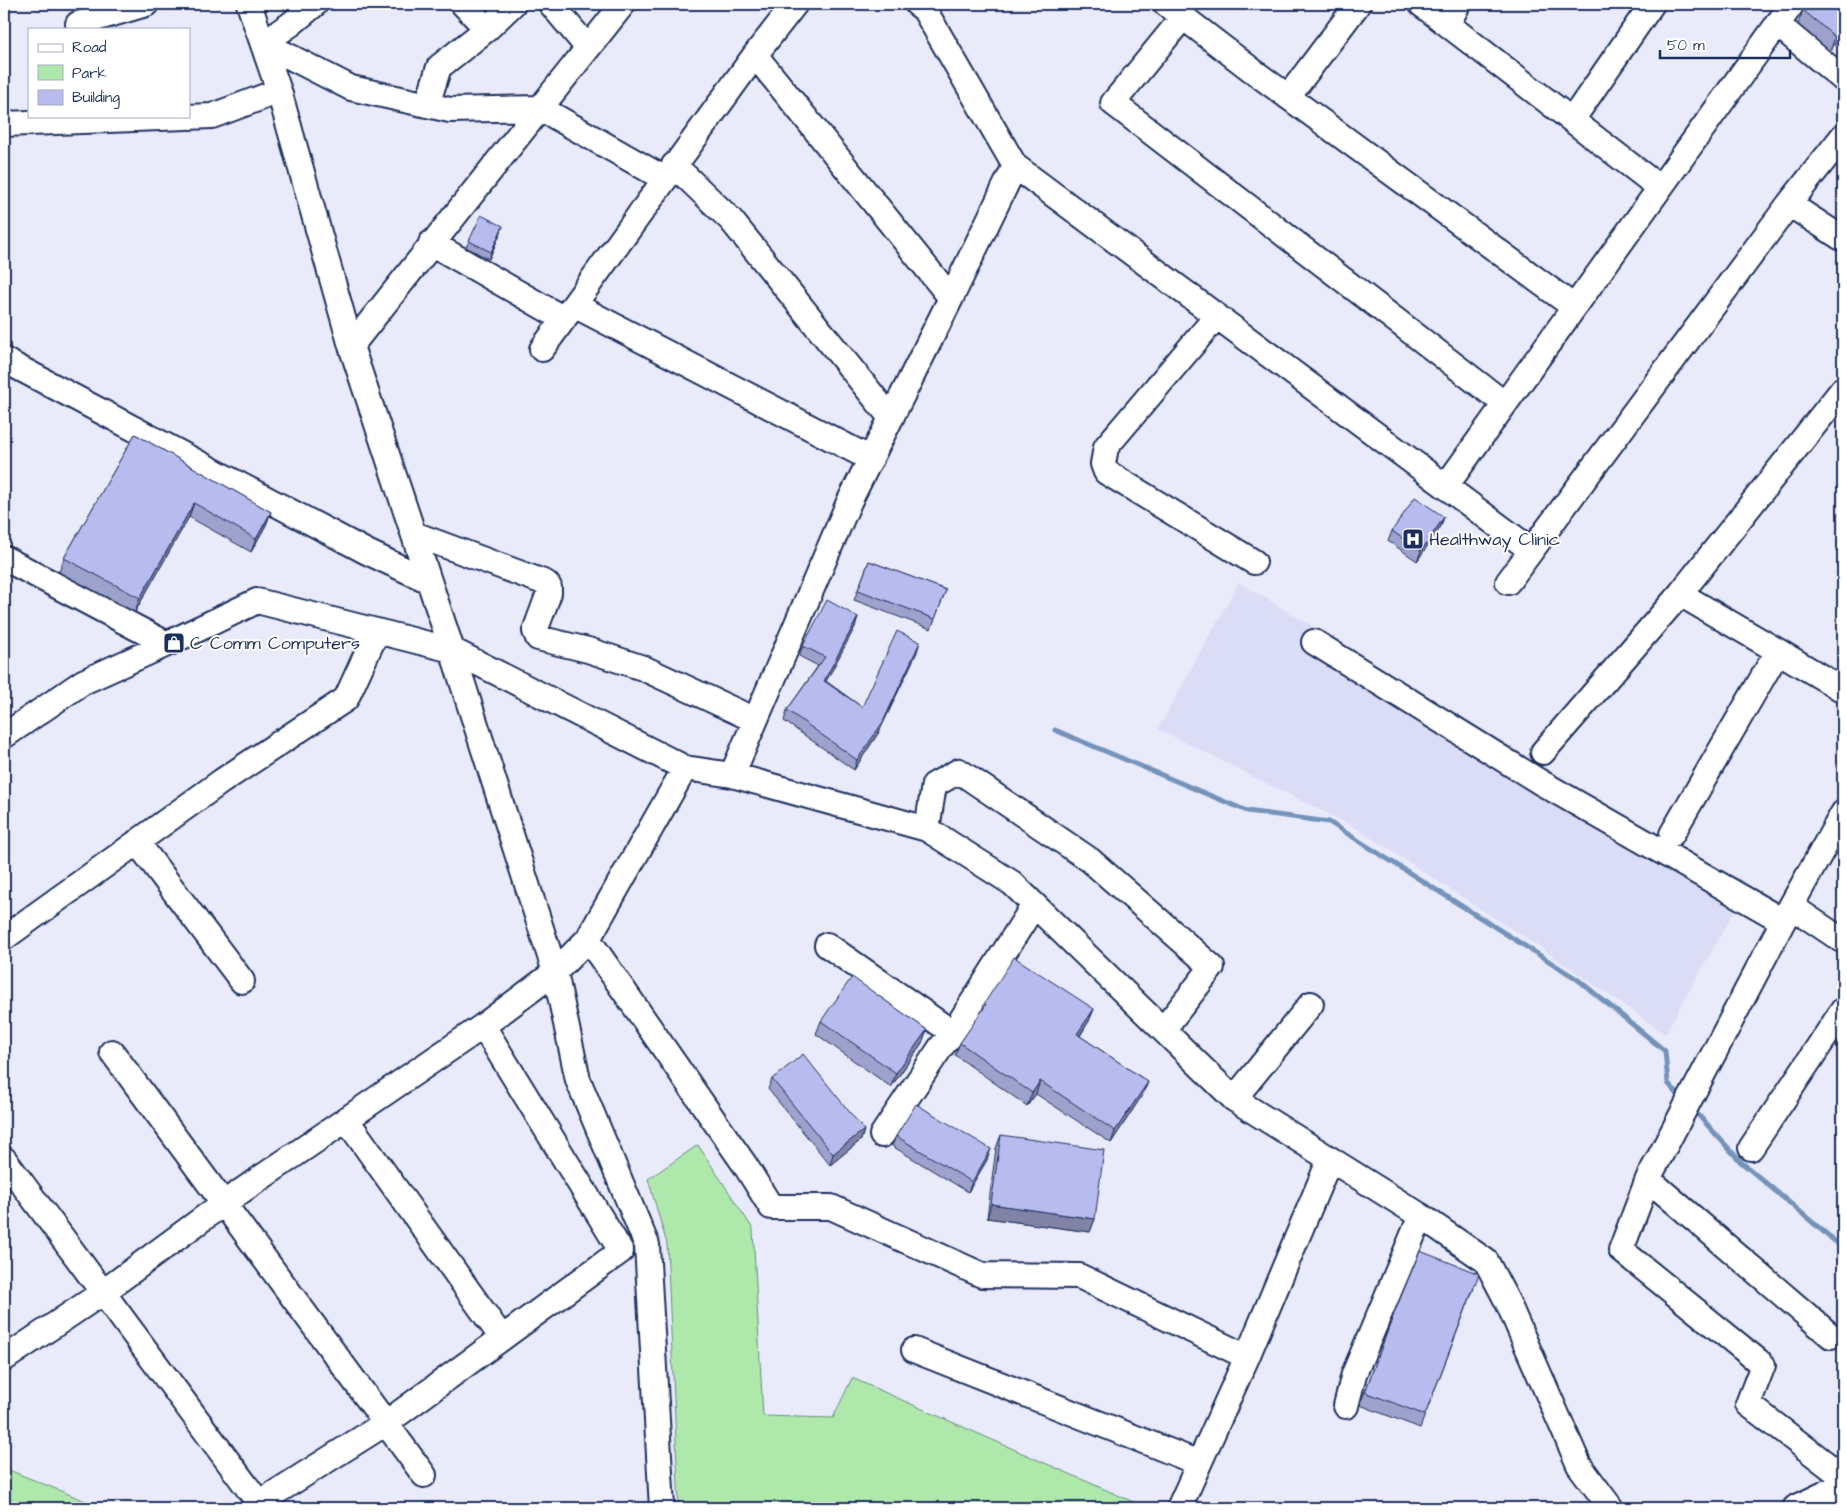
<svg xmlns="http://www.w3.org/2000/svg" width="1847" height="1512" viewBox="0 0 1847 1512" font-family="'Architects Daughter',sans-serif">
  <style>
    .built { fill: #dbddf6 }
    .green { fill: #afe8ab; stroke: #658c84 }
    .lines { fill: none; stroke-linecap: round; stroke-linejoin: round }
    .stream { stroke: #7493ba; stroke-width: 5 }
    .minor-casing { stroke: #1b2f5e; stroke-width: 28 }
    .minor { stroke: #fff; stroke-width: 24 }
    .wall { fill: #9ea1cc; stroke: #1b2f5e }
    .shaded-wall { fill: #8183a6; stroke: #1b2f5e }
    .building { fill: #b8bbed; stroke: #1b2f5e }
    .labels { text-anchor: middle; stroke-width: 4; stroke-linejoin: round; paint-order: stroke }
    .poi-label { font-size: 18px; fill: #1b2f5e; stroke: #fff; text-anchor: start }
  </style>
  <rect width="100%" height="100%" fill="#eaebfa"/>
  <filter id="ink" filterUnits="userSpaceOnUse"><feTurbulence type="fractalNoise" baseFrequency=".02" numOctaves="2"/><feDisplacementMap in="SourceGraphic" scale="10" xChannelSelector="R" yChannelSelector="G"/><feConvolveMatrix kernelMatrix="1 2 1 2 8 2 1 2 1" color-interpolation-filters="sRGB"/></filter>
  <g filter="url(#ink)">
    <!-- built -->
    <path class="built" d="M1239,582L1747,889L1665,1034L1544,950L1354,827L1158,729Z"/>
    <!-- green -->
    <path class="green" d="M698,1145L753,1229L763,1416L833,1418L852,1378L1147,1508H679L667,1244L648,1179Z
      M4,1468L103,1508H4Z"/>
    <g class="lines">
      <!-- stream -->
      <path class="stream" d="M1055,730L1247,811L1329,822L1577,979L1665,1051L1668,1083L1682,1099
        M1692,1108L1741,1162L1843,1248"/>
      <!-- minor casing -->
      <g class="minor-casing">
        <path id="minor" d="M249,4L279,91L351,346L452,650L685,768L732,775L927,829L1012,883L1234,1099L1421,1216L1486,1261L1508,1303L1579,1465L1611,1508
          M315,4L291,24L263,43L351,88L450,110L540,108L665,179
          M463,4L487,29
          M551,4L588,48
          M917,4L924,9L1015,166L1531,550
          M1166,4L1257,74L1574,307
          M1421,4L1660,188
          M1183,17L1113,103L1505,404
          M78,24L146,4
          M1448,24L1458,4
          M1777,24L1843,79
          M1288,97L1358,4
          M427,105L439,67L487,29L513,4
          M1572,120L1652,4
          M4,124L212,116L279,91
          M674,165L731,220L891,418
          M1789,204L1843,136
          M431,243L564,319
          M951,298L1015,166
          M574,305L871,459
          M1217,316L1106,447L1103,464L1106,472L1254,562
          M351,346L623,4
          M542,349L755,55
          M4,360L367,552L429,581
          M1446,486L1792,4
          M414,534L546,583L549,587V593L535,631L538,638L588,650L643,668L755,720
          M4,558L167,644L257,601L452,650L555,972L578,1080L647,1245L662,1508
          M1508,582L1789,204L1843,239
          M1314,642L1540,782L1783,921
          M1778,651L1843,690
          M4,736L83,682L167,644
          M1543,752L1680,594L1843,389
          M732,775L849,502L951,298L755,55L795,4
          M1843,813L1791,906L1843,941
          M927,829L934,785L959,771L1090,860L1212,967L1163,1030
          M1672,834L1778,651L1680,594
          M137,842L242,981
          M1791,906L1648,1179L1621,1250L1763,1365L1748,1404L1843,1477
          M4,938L222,781L346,699L377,631
          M588,939L745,1165L771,1207H831L982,1275L1079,1276L1247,1357L1179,1508
          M827,945L953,1033
          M112,1052L424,1475
          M1234,1099L1311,1004
          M346,1119L502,1338
          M882,1135L941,1047L953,1033L1034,905
          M1751,1148L1843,1010
          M4,1159L259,1503L386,1423L621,1251L483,1026
          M1648,1179L1831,1336
          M914,1350L1199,1463
          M1247,1357L1330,1159
          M4,1359L102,1293L224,1203L483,1026L555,972L588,939L685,768
          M1346,1406L1354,1374L1421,1216
          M1795,1508L1843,1485"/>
      </g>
      <!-- minor -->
      <use href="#minor" class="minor"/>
    </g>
    <!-- wall -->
    <path class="wall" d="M1803,10L1843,34L1830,51L1798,24Z
      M501,232L489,259L466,247L469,241Z
      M135,434L271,512L266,525L251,552L189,517L135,612L59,572L64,558Z
      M1444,517L1440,528L1417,561L1388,541L1392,531Z
      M869,561L946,590L931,629L854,600Z
      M858,617L855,627L826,681L862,707L917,652L879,732L854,770L784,721L787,710L818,666L799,656L803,646Z
      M984,1004L1094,1009L1089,1021L1080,1036L1148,1082L1143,1094L1111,1143L1036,1094L1027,1106L955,1055L960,1043L981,1013Z
      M821,1021L922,1043L891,1087L816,1034Z
      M772,1079L864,1130L861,1140L830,1165L768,1089Z
      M1001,1135L1095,1219L1090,1232L987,1218L996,1148Z
      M896,1136L987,1160L968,1192L892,1146Z
      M1474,1288L1420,1428L1360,1405L1395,1311Z"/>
    <!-- shaded-wall -->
    <path class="shaded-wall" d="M1843,27V34L1830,51L1835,37Z
      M503,226L501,232L489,259L491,252Z
      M194,503L189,517L135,612L140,598Z
      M271,512L266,525L251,552L256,539Z
      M1444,517L1440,528L1417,561L1421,551Z
      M858,617L855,627L821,691L824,681Z
      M920,642L917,652L879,732L854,770L857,760Z
      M1094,1009L1089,1021L1072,1047L1077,1034Z
      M927,1030L922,1043L891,1087L896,1073Z
      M1040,1081L1036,1094L1027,1106L1032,1093Z
      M1148,1082L1143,1094L1111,1143L1115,1131Z
      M864,1130L861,1140L830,1165L833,1154Z
      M991,1149L987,1160L968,1192L972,1182Z
      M991,1204L1095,1219L1090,1232L987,1218Z"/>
    <!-- building -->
    <path class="building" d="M1808,4H1843V27L1835,37L1803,10Z
      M481,215L503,226L491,252L469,241Z
      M135,434L271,512L256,539L194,503L140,598L64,558Z
      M1415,497L1444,517L1421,551L1392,531Z
      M869,561L946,590L935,619L858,590Z
      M827,600L858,617L824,681L862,707L897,631L920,642L883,722L857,760L787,710L825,657L803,646Z
      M1014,957L1094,1009L1077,1034L1148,1082L1115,1131L1040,1081L1032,1093L960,1043L986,1005L984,1004Z
      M852,977L927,1030L896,1073L821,1021Z
      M803,1054L864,1130L833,1154L772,1079Z
      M916,1104L991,1149L972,1182L896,1136Z
      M1001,1135L1104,1150L1095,1219L991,1204Z
      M1420,1251L1479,1274L1425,1415L1365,1392L1395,1311Z"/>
  </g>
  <!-- icons -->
  <defs>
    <g id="hospital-square" transform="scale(1.125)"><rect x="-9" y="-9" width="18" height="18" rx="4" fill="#1b2f5e" stroke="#fff"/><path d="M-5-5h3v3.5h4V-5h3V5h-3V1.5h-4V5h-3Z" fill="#fff"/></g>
    <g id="shop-square" transform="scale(1.125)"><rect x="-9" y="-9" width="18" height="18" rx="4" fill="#1b2f5e" stroke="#fff"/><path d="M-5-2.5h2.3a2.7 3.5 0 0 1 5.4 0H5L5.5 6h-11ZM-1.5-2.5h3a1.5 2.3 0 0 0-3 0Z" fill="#fff"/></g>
  </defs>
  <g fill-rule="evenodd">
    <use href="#hospital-square" x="1413" y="539"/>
    <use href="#shop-square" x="174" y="643"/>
  </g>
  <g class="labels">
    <!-- poi labels -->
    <g class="poi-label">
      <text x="1429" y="545">Healthway Clinic</text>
      <text x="190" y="649">C Comm Computers</text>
    </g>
  </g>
  <!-- margin -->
  <rect width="1847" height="1512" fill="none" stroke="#fff" stroke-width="20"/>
  <rect x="10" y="10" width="1827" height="1492" fill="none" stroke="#1b2f5e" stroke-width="2" filter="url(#ink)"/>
  <!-- legend -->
  <rect x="28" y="28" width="162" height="90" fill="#ffffff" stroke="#a4acbf"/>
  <rect x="38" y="44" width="25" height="8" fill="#ffffff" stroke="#a4acbf"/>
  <text x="72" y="52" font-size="15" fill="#1b2f5e">Road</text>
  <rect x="38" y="65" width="25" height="15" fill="#afe8ab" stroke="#a4acbf"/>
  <text x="72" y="78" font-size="15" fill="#1b2f5e">Park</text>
  <rect x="38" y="90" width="25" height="15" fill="#b8bbed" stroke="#a4acbf"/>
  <text x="72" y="102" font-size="15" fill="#1b2f5e">Building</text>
  <!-- scale -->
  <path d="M1660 50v8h130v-8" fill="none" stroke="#1b2f5e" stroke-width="2.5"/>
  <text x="1667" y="50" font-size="15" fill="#1b2f5e" stroke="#ffffff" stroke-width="4" paint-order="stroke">50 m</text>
</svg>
